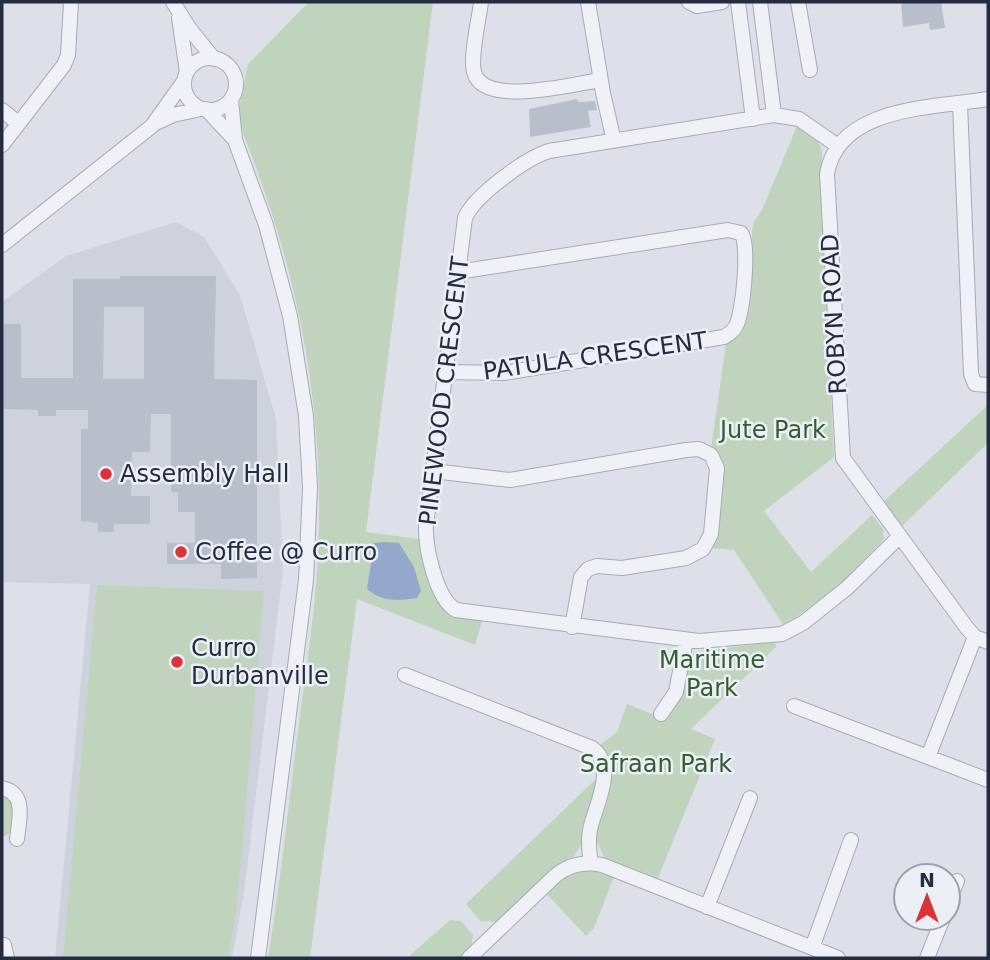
<svg xmlns="http://www.w3.org/2000/svg" width="990" height="960" viewBox="0 0 990 960" font-family="'DejaVu Sans',sans-serif">
  <style>
    .built { fill: #ced2dd }
    .green { fill: #c0d3bd }
    .water { fill: #94a8cc }
    .building { fill: #b9becb; fill-rule: evenodd }
    .lines { fill: none; stroke-linecap: round; stroke-linejoin: round }
    .minor-casing { stroke: #a6aab6; stroke-width: 16 }
    .minor { stroke: #f0f1f6; stroke-width: 14 }
    .poi-dot { fill: #da3439; stroke: #eceff6; stroke-width: 2.5 }
    .labels { text-anchor: middle; stroke-width: 5; stroke-linejoin: round; paint-order: stroke }
    .street-label { font-size: 24px; fill: #252b40; stroke: #eceff6 }
    .park-label { font-size: 24px; fill: #345d31; stroke: #eceff6 }
    .poi-label { font-size: 24px; fill: #252b40; stroke: #eceff6; text-anchor: start }
  </style>
  <rect width="100%" height="100%" fill="#dde0e8"/>
  <!-- built -->
  <path class="built" d="M176,222L204,237L240,295L276,419L283,570L244,893L232,958H55L90,584L2,582V302L66,256Z"/>
  <!-- green -->
  <path class="green" d="M309,2H433L366,532L419,539L439,604L455,617L482,621L475,645L357,599L310,958H268C280,885 288,811 297,738C306,668 318,598 319,528C322,387 293,255 240,126L239,108L248,64Z
    M797,126C820,142 826,143 820,172L834,457L764,511L811,572L872,515L883,529L884,539L840,585L784,626L734,550L712,548L716,536L711,449L726,344L738,335L743,325L753,224L762,210Z
    M988,405V443L901,527L882,503Z
    M97,585L264,591L237,906L228,958H63Z
    M775,642L776,647L691,729L715,739L657,880L604,857L595,837L610,764L599,746L617,732L627,704L664,719C693,692 678,670 694,652Z
    M598,777L582,844L573,857L560,864L497,922L480,921L466,904Z
    M2,794L11,798L14,810L12,831L2,838Z
    M580,871H594L614,877L594,928L586,936L547,894L567,875Z
    M450,920L461,921L473,935L471,947L460,958H407Z"/>
  <!-- water -->
  <path class="water" d="M384,542L399,543L414,567L421,591L417,598C399,601 381,602 367,589L374,543Z"/>
  <!-- building -->
  <path class="building" d="M901,2H941L945,28L930,30L929,23L903,27Z
    M577,99L578,102L595,101L597,110L588,111L591,127L530,137L529,109Z
    M120,276H216L214,379L257,380V578L221,579V564H167V543H195V512H178V492H171V414H151L150,452H132L131,496H150V524H114V532H98V523L81,521V429H88V410H56V416H38V410L2,409V324H21V378H73V279H120ZM104,307H144V379H103Z"/>
  <g class="lines">
    <!-- minor casing -->
    <g class="minor-casing">
      <path id="minor" d="M173,2L189,28L214,59
        M481,2C479,20 470,56 474,72C483,108 574,84 600,80
        M588,2L603,93L614,141
        M689,2L697,6L722,2
        M738,2L753,119
        M760,2L774,115
        M798,2L810,70
        M179,18L187,72
        M184 84a26 26 0 1 1 52 0a26 26 0 1 1-52 0Z
        M988,99C934,108 838,106 827,174L843,458L967,628L975,637L988,642
        M231,100L235,140L266,225L290,316L306,416L310,487L306,580L258,958
        M960,104L971,374L975,384L988,385
        M206,109L235,140
        M2,110L18,123
        M156,123L173,115L201,109
        M2,145L64,65L68,55L71,2
        M838,146L799,119L774,115L549,151C526,158 474,196 465,218L426,525C425,547 436,599 456,610L699,641L782,634L803,623L847,588L899,537
        M2,245L152,126L184,81
        M445,372L504,373L724,337C729,334 733,332 736,326C743,313 750,244 741,233L728,230L458,272
        M433,471L510,480L686,450L699,449L711,455L717,468L711,534L703,549L686,558L622,568L597,566L588,569L581,577L572,627
        M975,637L928,757L988,780
        M405,675L592,748C618,767 595,805 590,830C588,841 589,852 591,863
        M794,706L928,757
        M661,714L676,692L686,640
        M2,788C27,793 19,820 17,839
        M948,904L957,881
        M707,907L750,798
        M4,945L7,958
        M812,948L851,840
        M469,958L555,876C569,864 584,861 602,865L838,958
        M927,958L943,918"/>
    </g>
    <!-- minor -->
    <use href="#minor" class="minor"/>
  </g>
  <!-- markers -->
  <g class="poi-dot">
    <circle cx="106" cy="474" r="7"/>
    <circle cx="181" cy="552" r="7"/>
    <circle cx="177" cy="662" r="7"/>
  </g>
  <g class="labels">
    <!-- street labels -->
    <g class="street-label">
      <text transform="translate(834 314) rotate(-93)" y="8">ROBYN ROAD</text>
      <text transform="translate(595 356) rotate(-8)" y="8">PATULA CRESCENT</text>
      <text transform="translate(444 391) rotate(-83)" y="8">PINEWOOD CRESCENT</text>
    </g>
    <!-- park labels -->
    <g class="park-label">
      <text x="773" y="438">Jute Park</text>
      <text x="712" y="668">Maritime<tspan x="712" dy="28">Park</tspan></text>
      <text x="656" y="772">Safraan Park</text>
    </g>
    <!-- poi labels -->
    <g class="poi-label">
      <text x="120" y="482">Assembly Hall</text>
      <text x="195" y="560">Coffee @ Curro</text>
      <text x="191" y="656">Curro<tspan x="191" dy="28">Durbanville</tspan></text>
    </g>
  </g>
  <!-- border -->
  <rect width="990" height="960" fill="none" stroke="#252b40" stroke-width="7"/>
  <!-- north arrow -->
  <g transform="translate(927 897)"><circle r="33" fill="#eceff6" stroke="#9ca1ad" stroke-width="2"/>
  <path d="M0-5L12 26L0 18L-12 26Z" fill="#da3439"/>
  <text y="-10" font-size="19" font-weight="bold" text-anchor="middle" fill="#252b40">N</text>
  </g>
</svg>
